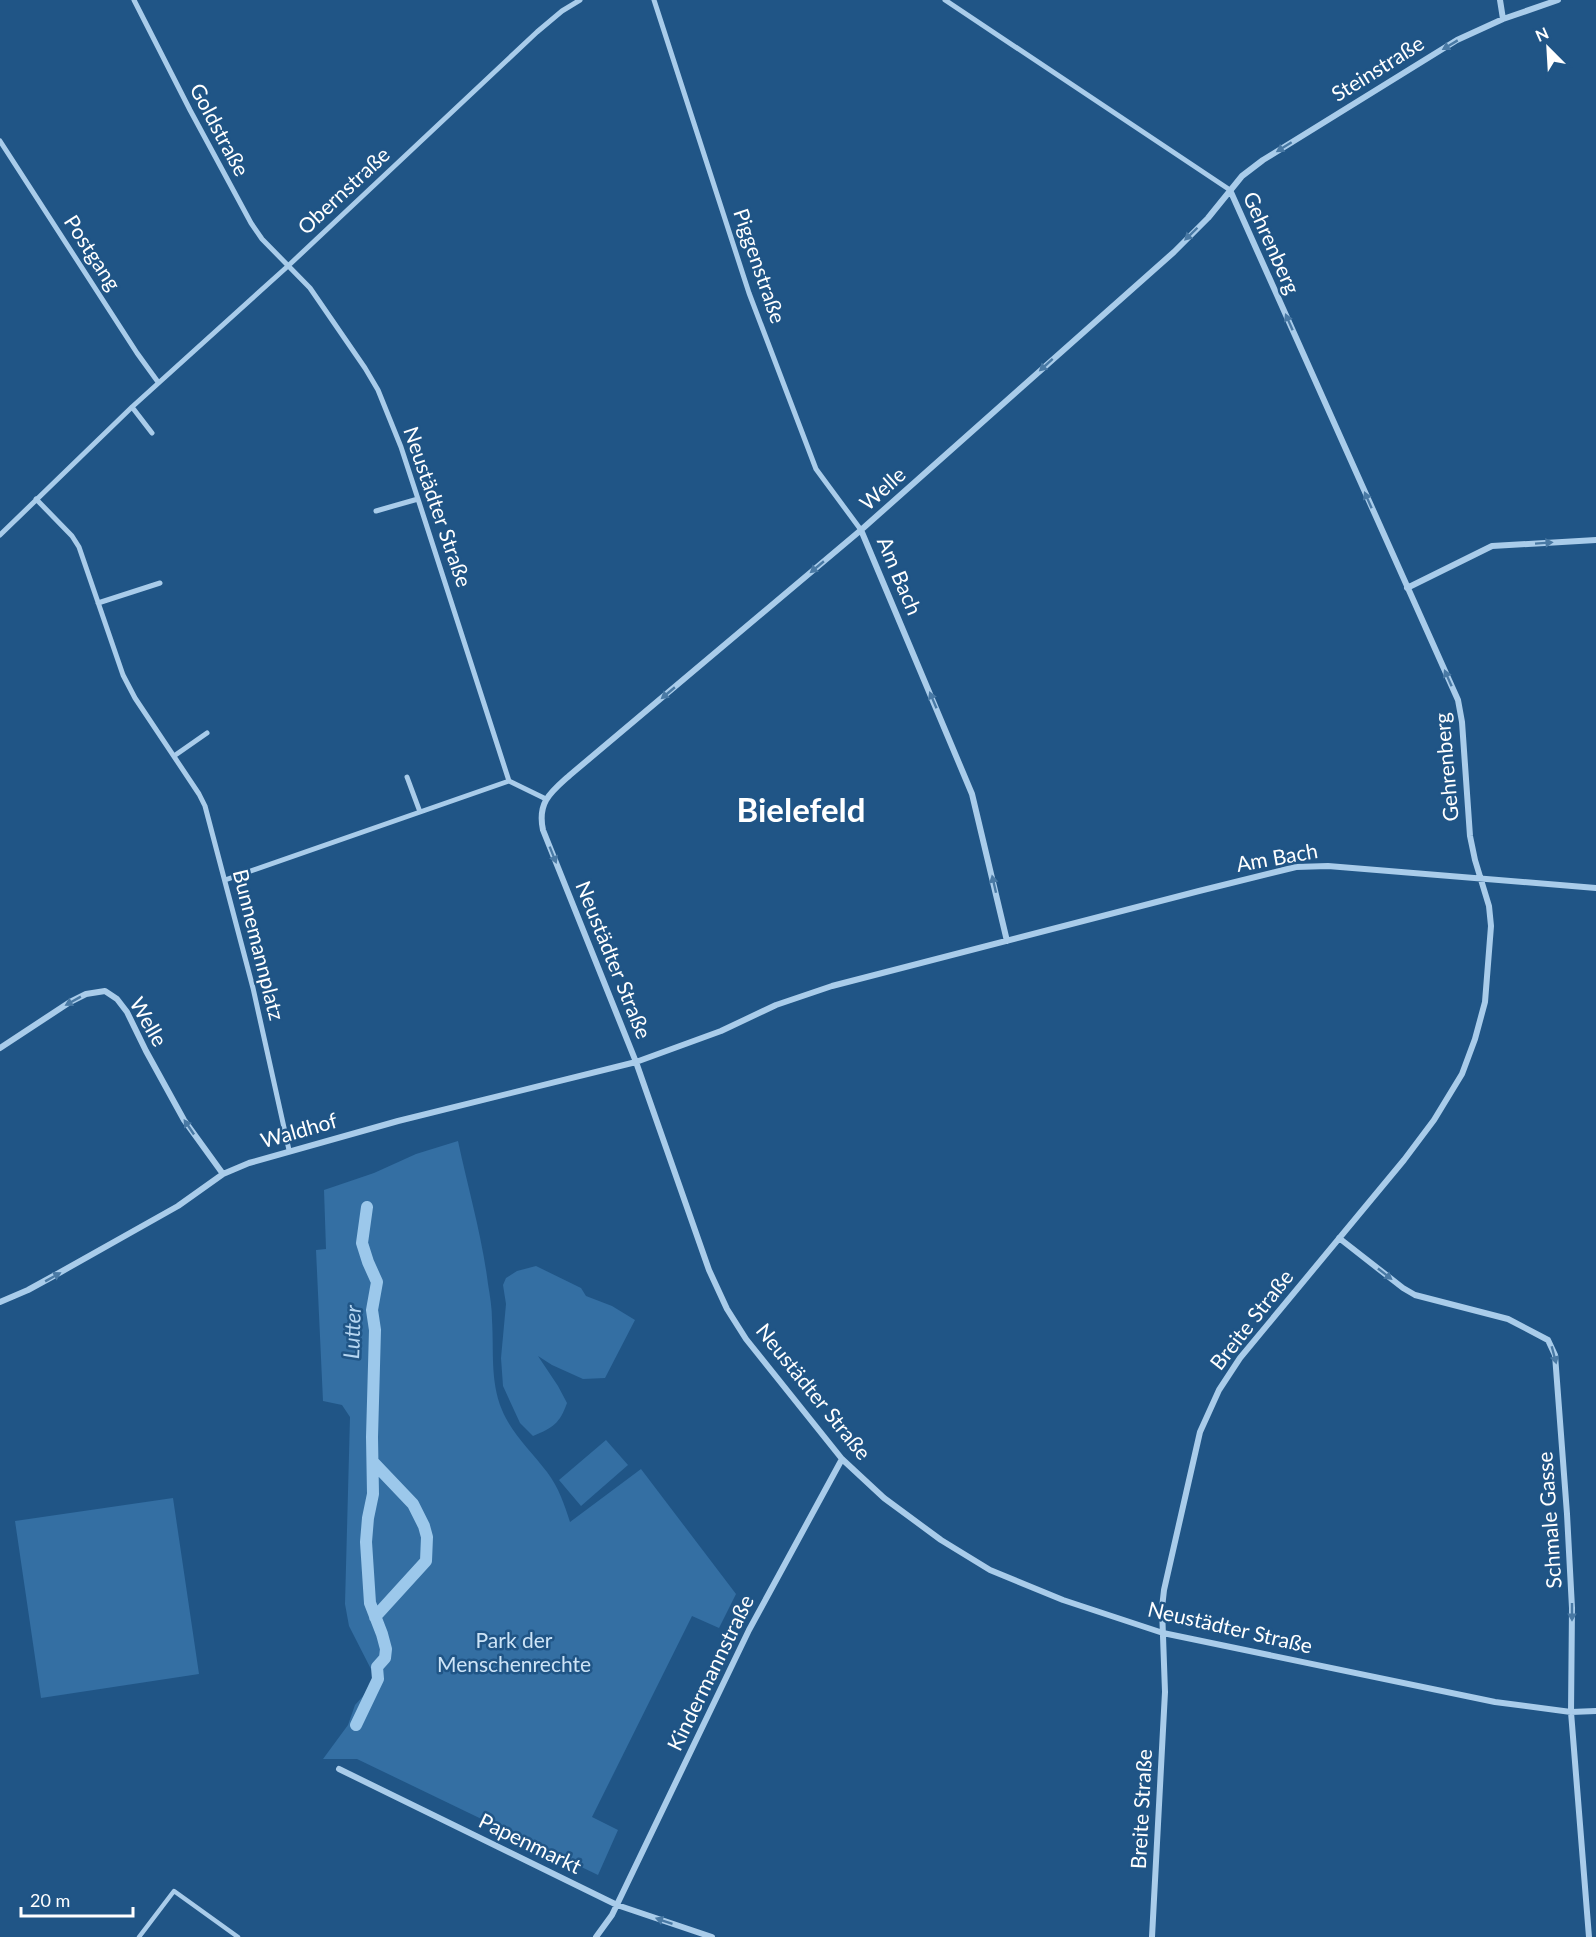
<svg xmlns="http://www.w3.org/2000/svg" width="1596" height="1937" viewBox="0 0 1596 1937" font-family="Lato,sans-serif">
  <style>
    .green { fill: #346fa3 }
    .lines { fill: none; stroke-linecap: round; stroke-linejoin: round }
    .stream { stroke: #9cc8eb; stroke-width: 12 }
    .service { stroke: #a9ccea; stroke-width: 4.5 }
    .pedestrian { stroke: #a9ccea; stroke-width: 5 }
    .minor { stroke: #a9ccea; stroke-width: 6 }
    .oneway { fill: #4979a4 }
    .labels { text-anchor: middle; stroke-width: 5; stroke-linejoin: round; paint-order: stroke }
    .street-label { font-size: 21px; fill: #fff; stroke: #205586 }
    .park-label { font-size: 21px; fill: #cde4f7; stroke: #205586 }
    .water-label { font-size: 22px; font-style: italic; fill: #b4d5f1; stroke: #205586 }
    .town-label { font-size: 33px; font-weight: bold; fill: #fff; stroke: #205586 }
  </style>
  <rect width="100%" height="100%" fill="#205586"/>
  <!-- green -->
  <path class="green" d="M458,1141C468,1188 482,1236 488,1284C490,1296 492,1308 492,1320C494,1351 490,1381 502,1410C512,1434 532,1452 547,1472C559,1488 564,1504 570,1522L641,1469L736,1594L719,1628L692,1616L592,1817L618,1830L598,1875L357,1759H323L348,1725L355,1705L365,1694L374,1675L349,1626L345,1604L350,1417L342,1405L323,1401L316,1250L326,1249L324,1190L374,1173L416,1154Z
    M536,1266L581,1288L586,1296L612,1306L635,1320L605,1378L583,1379L552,1365L538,1356L558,1386L567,1403C560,1423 553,1428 533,1436L520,1423L503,1386L501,1358L506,1304L503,1285L506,1278L517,1271Z
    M606,1440L628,1465L581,1506L559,1480Z
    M173,1498L199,1674L41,1698L15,1521Z"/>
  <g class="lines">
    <!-- stream -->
    <path class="stream" d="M373,1462L413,1504L424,1526L427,1537L426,1561L375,1617
      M356,1725L378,1679L377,1667L385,1658L386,1649L382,1634L370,1603L366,1542L368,1518L373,1494L372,1437L375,1330L372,1310L377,1282L368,1262L362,1243L367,1207"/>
    <!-- service -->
    <path class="service" d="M139,1937L174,1891L238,1937"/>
    <!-- pedestrian -->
    <path class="pedestrian" d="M134,0L190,110L251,223L262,239L310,288L365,368L378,390L401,447L418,499L509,781
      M654,0L749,293L816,469L861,530
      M945,0L1230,190
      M0,141L137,353L158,382
      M132,407L152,433
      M36,499L72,536L79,547L123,675L135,698L199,794L205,806L253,988L289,1150
      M376,511L418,499
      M0,535L132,407L288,266L537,32L562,11L580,0
      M98,603L160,583
      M174,756L207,733
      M407,777L420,812
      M509,781L546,799
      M225,880L509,781"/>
    <!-- minor -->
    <path class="minor" d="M1500,0L1503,19
      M1558,0L1503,19L1457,40L1263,160L1242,176L1208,218L1174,252L861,530L570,775C551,792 537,802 543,830L636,1062L709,1270L727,1309L746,1339L842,1459L884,1498L941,1540L990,1570L1063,1600L1163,1633L1495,1702L1571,1712L1596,1711
      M861,530L972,794L1007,941
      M1407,588L1492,546L1596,540
      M0,1048L70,1002L86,994L105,991L117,999L127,1012L146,1051L184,1120L223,1174
      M1339,1238L1403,1288L1415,1295L1508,1319L1548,1340L1555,1355L1567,1514L1572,1608L1571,1712L1589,1937
      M0,1302L28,1290L59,1273L178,1206L223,1174L249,1163L398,1121L636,1062L721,1031L776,1005L832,986L1199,891L1296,867L1328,866L1596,888
      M339,1769L617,1905L712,1937
      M596,1937L612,1915L749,1630L842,1459
      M1152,1937L1165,1692L1162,1608L1164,1590L1200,1432L1219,1390L1240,1358L1404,1160L1434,1120L1462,1074L1475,1039L1485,1002L1491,926L1489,906L1475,860L1470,836L1462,722L1458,700L1230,190"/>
  </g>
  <!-- one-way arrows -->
  <defs><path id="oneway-solid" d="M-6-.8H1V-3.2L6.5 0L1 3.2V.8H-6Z" transform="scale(1.5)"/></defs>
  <g class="oneway">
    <use href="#oneway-solid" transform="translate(1450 45) rotate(149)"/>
    <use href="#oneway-solid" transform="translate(1284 147) rotate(148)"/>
    <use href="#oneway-solid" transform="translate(1191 234) rotate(136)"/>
    <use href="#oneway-solid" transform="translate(1289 322) rotate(-114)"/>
    <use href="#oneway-solid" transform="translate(1046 365) rotate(138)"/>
    <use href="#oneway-solid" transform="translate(1368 500) rotate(-114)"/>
    <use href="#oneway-solid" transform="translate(1544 543) rotate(-4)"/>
    <use href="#oneway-solid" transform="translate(817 567) rotate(140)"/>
    <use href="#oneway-solid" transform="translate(1448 678) rotate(-114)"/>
    <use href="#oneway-solid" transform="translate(668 693) rotate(140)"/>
    <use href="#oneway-solid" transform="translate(933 700) rotate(-113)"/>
    <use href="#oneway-solid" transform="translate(553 855) rotate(68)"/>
    <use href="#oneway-solid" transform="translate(994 884) rotate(-103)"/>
    <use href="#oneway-solid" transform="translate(73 1001) rotate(151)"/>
    <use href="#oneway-solid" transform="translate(189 1127) rotate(-124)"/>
    <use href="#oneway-solid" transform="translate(1385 1274) rotate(38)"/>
    <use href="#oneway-solid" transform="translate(53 1277) rotate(-29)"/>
    <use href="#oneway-solid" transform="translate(1554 1355) rotate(75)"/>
    <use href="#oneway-solid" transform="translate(1572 1612) rotate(90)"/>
    <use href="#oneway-solid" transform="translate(664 1921) rotate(-161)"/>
  </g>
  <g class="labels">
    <!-- street labels -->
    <g class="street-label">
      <text transform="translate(1378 69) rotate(-32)" y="7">Steinstraße</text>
      <text transform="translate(219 130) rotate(62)" y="7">Goldstraße</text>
      <text transform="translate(344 191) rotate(-43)" y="7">Obernstraße</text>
      <text transform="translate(1271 243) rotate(66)" y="7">Gehrenberg</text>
      <text transform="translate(92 253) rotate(57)" y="7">Postgang</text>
      <text transform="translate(759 266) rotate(71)" y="7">Piggenstraße</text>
      <text transform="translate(883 489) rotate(-42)" y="7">Welle</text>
      <text transform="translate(437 507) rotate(71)" y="7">Neustädter Straße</text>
      <text transform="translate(899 576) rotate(67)" y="7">Am Bach</text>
      <text transform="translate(1447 767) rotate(-95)" y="7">Gehrenberg</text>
      <text transform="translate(1277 858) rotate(-10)" y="7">Am Bach</text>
      <text transform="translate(258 945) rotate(76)" y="7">Bunnemannplatz</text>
      <text transform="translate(613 960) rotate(68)" y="7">Neustädter Straße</text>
      <text transform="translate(148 1022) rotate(60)" y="7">Welle</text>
      <text transform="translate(299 1131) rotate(-16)" y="7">Waldhof</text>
      <text transform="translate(1252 1320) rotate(-52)" y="7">Breite Straße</text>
      <text transform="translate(813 1392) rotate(51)" y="7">Neustädter Straße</text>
      <text transform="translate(1550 1520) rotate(-94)" y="7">Schmale Gasse</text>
      <text transform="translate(1230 1628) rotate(13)" y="7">Neustädter Straße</text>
      <text transform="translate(711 1673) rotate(-64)" y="7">Kindermannstraße</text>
      <text transform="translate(1142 1809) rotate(-87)" y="7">Breite Straße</text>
      <text transform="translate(530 1844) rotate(26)" y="7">Papenmarkt</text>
    </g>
    <!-- park labels -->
    <g class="park-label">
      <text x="514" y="1648">Park der<tspan x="514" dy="24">Menschenrechte</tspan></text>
    </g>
    <!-- water labels -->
    <g class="water-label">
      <text transform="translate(352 1332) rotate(-88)" y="8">Lutter</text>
    </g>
    <!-- town labels -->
    <g class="town-label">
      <text x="801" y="822">Bielefeld</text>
    </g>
  </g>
  <!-- north arrow -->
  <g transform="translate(1548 48) rotate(336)" stroke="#205586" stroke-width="4.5" paint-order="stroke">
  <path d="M0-4.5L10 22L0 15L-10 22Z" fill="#ffffff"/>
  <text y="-9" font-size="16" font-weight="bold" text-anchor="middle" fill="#ffffff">N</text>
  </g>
  <!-- scale -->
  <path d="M21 1907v9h112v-9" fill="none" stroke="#ffffff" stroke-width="3"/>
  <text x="30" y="1907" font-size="18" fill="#ffffff" stroke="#205586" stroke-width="4.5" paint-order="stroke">20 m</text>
</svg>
